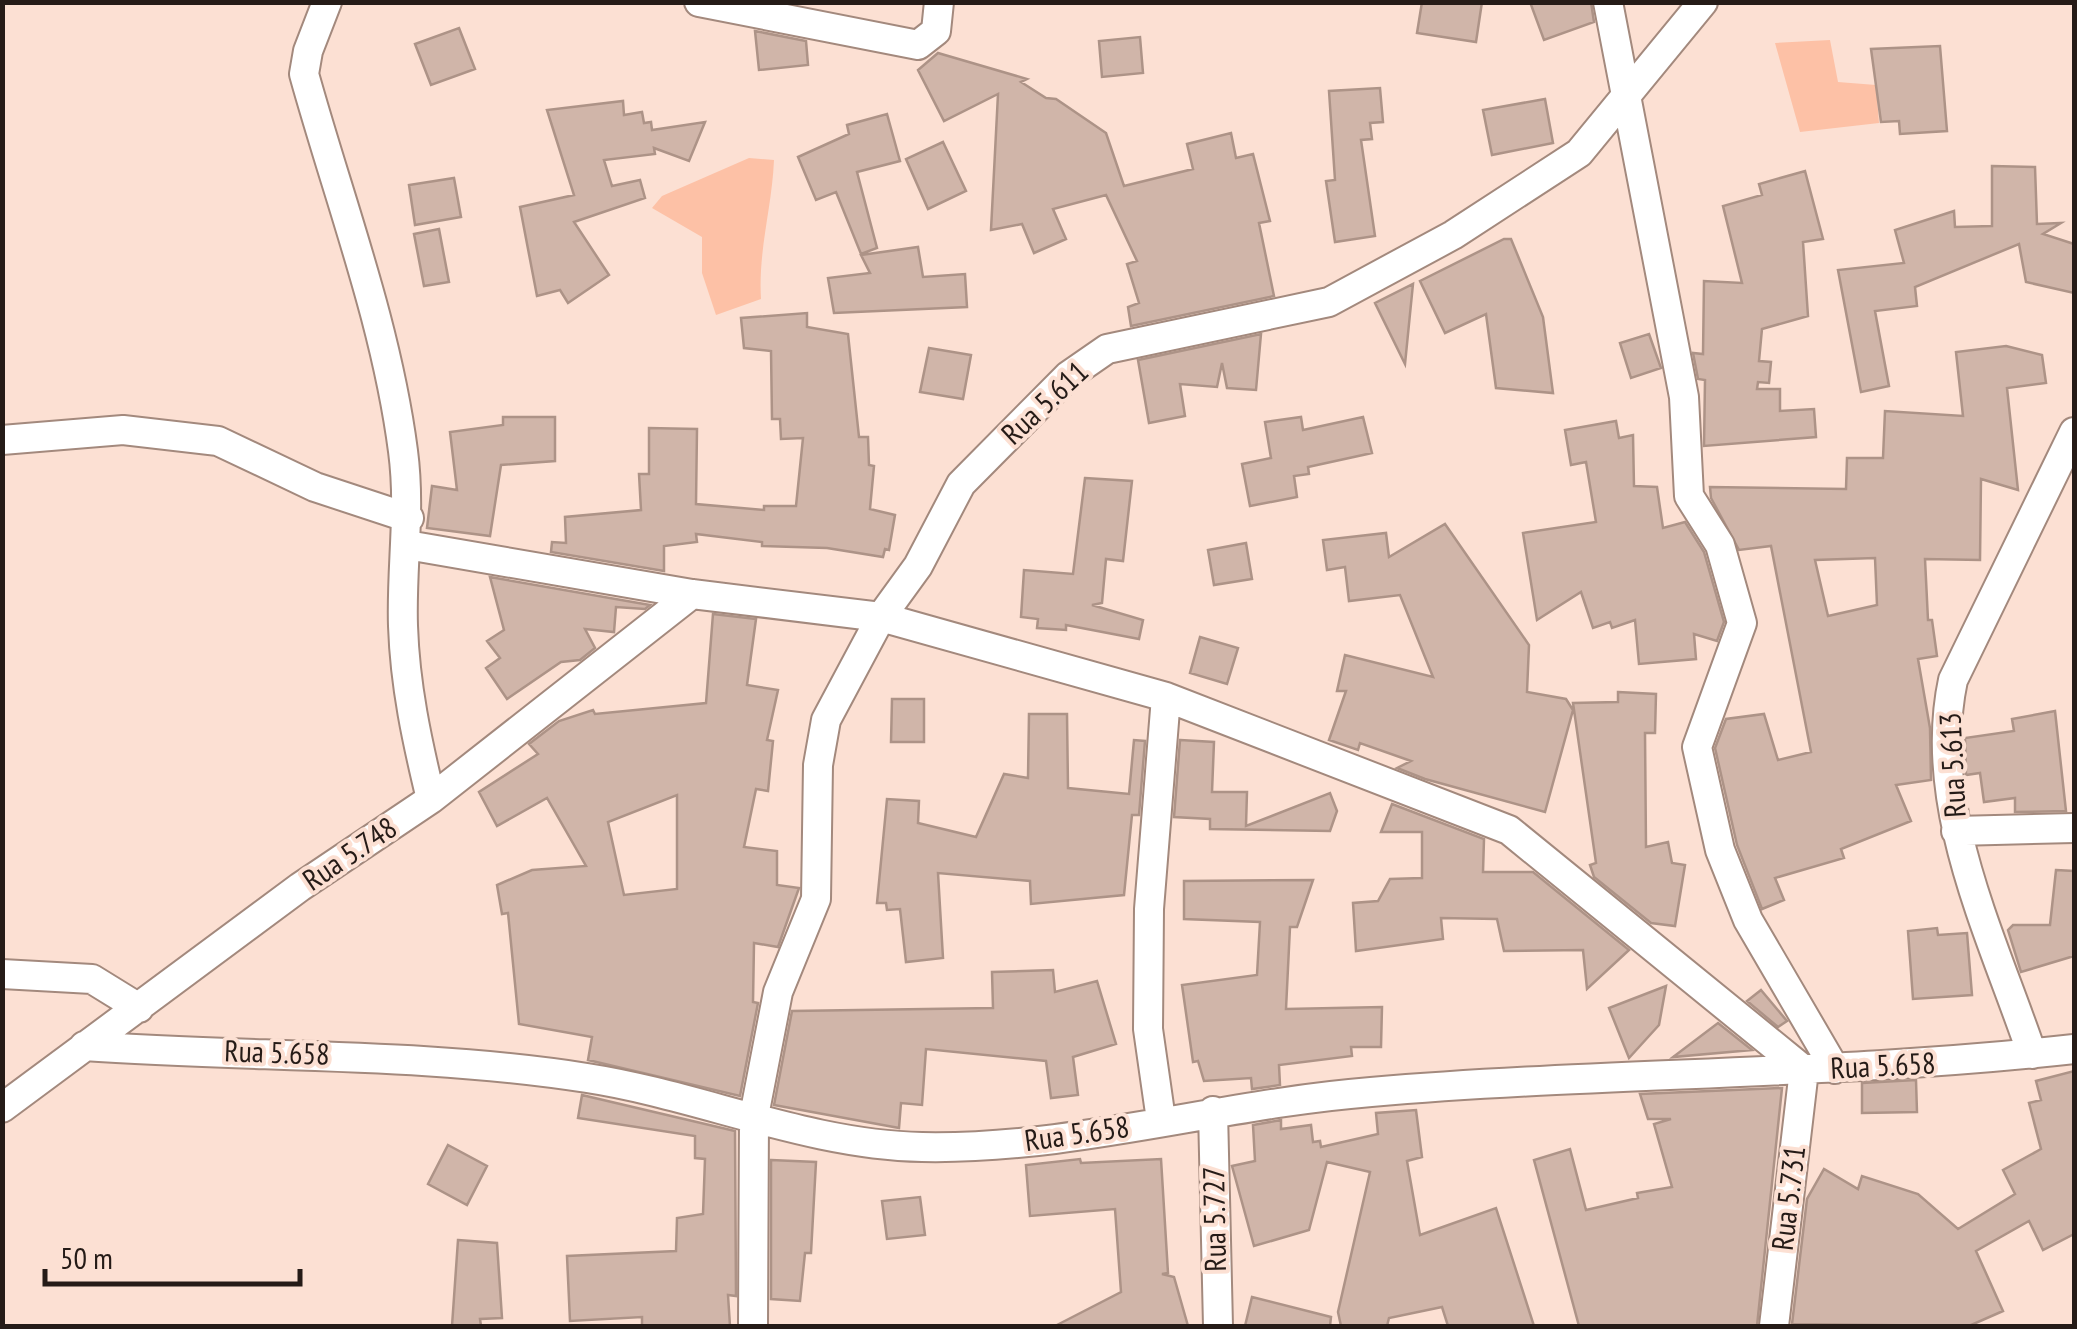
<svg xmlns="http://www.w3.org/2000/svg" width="2077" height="1329" viewBox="0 0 2077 1329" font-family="'PT Sans Narrow',sans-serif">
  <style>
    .green { fill: #fdc1a6 }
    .building { fill: #d0b5a9; stroke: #ad9387; stroke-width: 2.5; fill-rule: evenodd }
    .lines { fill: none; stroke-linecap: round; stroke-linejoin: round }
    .minor-casing { stroke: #a3897d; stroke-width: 32 }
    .minor { stroke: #fff; stroke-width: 28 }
    .labels { text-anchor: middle; stroke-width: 8; stroke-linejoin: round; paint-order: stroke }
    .street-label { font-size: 30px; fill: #251b17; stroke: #fce0d3 }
  </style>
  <rect width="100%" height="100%" fill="#fce0d3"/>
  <!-- green -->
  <path class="green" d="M1830,40L1838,82L1876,85L1879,123L1800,132L1775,43Z
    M749,158L774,160C772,208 758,250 761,299L716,315L702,273V237L652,208L662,196Z"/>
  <!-- building -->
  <path class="building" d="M1422,2H1482L1476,42L1417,33Z
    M1530,2H1591L1594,22L1544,40Z
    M459,28L475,69L431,85L415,44Z
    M755,31L806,41L808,65L759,70Z
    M1140,37L1143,73L1102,77L1099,41Z
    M1940,46L1947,131L1900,134L1899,121L1881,122L1871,49Z
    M938,53L1027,79L1021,82L1046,98L1056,99L1106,133L1124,186L1193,169L1187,144L1231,133L1236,158L1253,154L1270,221L1259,223L1274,296L1131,326L1128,307L1139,303L1127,264L1137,261L1106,195L1053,209L1066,239L1034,253L1022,224L991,230L998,94L944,121L918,70Z
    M1380,88L1383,122L1370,123L1372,139L1361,140L1375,236L1335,242L1326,181L1335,180L1329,91Z
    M1545,99L1553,143L1492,155L1483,110Z
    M623,101L624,115L642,112L644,123L651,122L652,130L705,122L689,161L654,148L655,154L604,160L612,186L640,180L645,198L574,222L609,275L568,303L560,290L537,296L520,207L574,195L547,110Z
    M887,114L900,161L857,172L877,248L861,254L836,192L816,200L798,157L849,134L847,125Z
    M943,142L966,191L928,209L906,159Z
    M1992,166L2035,167L2037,224L2061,223L2043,234L2074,244V293L2026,282L2019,244L1915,287L1917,306L1875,311L1889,386L1861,392L1838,270L1904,263L1895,230L1954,211L1955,227L1992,226Z
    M1805,171L1823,239L1803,242L1808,316L1762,329L1759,361L1771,362L1769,383L1758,382L1757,389H1780V411L1814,409L1816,437L1704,446L1705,380L1698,379L1693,353L1703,354L1704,281L1742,283L1723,206L1762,195L1759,184Z
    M454,178L461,217L415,225L409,185Z
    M439,229L449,282L424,286L414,234Z
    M1504,239H1511L1543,317L1553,393L1496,388L1486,314L1445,333L1420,281Z
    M918,247L923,277L965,274L967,307L834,313L828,278L870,273L861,255Z
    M1413,284L1405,364L1375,303Z
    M807,313V327L848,334L859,437H868L869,465L874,466L870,509L895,515L889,550L885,549L883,557L827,548L762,546V542L696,534L697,542L664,546V571L551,552L552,542L566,543L565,517L641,510L639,474H649V428L697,429L696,504L764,510V506H796L803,438L781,439L780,419H772L771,351L744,348L741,318Z
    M1261,334L1256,390L1227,388L1222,363L1217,387L1180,384L1185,416L1149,423L1138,360Z
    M1649,334L1661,368L1631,378L1620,343Z
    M2006,346L2042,355L2046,383L2007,388L2018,490L1981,479L1980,560L1925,559L1928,620H1932L1937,656L1918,659L1930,728L1931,780L1896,785L1911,821L1841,849L1844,858L1775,878L1784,900L1762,909L1737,845L1715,748L1726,719L1764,714L1778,760L1811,752L1771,546L1739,550L1711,498L1710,487L1846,489L1847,458H1883L1885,411L1963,416L1956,352ZM1875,558L1877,605L1828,616L1815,560Z
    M929,348L971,355L963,399L920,392Z
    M503,417H555V461L501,465L490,536L427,528L432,486L457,490L450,432L503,425Z
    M1301,417L1303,430L1363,417L1372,453L1308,467L1309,474L1294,476L1297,497L1250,506L1242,464L1271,458L1265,422Z
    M1616,421L1619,438L1633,435L1634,486L1657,487L1663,528L1685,522L1704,552L1724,622L1717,641L1694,634L1696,659L1639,664L1635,620L1612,628L1610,622L1593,628L1581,592L1537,620L1523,533L1596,522L1586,462L1571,465L1565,430Z
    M1085,478L1132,481L1123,561L1106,559L1102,603L1092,605L1143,620L1139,639L1066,625V630L1037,628L1038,619L1021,617L1024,570L1073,574Z
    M1445,524L1529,645L1527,692L1566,699L1573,710L1545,812L1425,779L1397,768L1411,761L1360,743L1358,750L1329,740L1346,691H1337L1345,655L1433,677L1400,595L1349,601L1345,567L1327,570L1323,540L1386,533L1389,557Z
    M1246,543L1252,579L1214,585L1208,550Z
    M490,577L650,605L645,609L616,607L614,632L585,629L595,648L580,660L561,662L507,699L486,668L500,658L487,641L504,630Z
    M713,614L756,619L747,685L778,690L767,740L773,741L768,791L756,789L744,847L777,851V885L799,888L778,947L754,943L753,1002L758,1003L740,1096L588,1060L592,1037L519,1024L508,913L502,914L497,885L532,870L586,866L547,798L497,826L479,792L538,754L529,744L559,721L593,710L595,714L706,703ZM677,795V889L624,895L608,822Z
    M1200,637L1238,648L1227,684L1190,673Z
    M1618,692L1656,694L1655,733H1645L1646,847L1668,842L1672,863L1685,865L1675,926L1651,923L1594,877L1590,865L1596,863L1573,703L1618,702Z
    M892,699H924V742H891Z
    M2055,711L2066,811L2015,812V798L1984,802L1980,773L1966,775L1965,738L2014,731L2012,719Z
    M1029,714H1067L1068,788L1129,794L1134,740L1145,741L1139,815H1132L1124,895L1031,904L1030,881L938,873L943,958L906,962L900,909L887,910L886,903H877L887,799L919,801L918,823L976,837L1004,774L1028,778Z
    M1180,740L1214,742L1212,792H1247L1246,826L1330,793L1337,811L1330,831L1210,829V819L1174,817Z
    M1392,804L1484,839L1483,872H1533L1629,950L1587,989L1583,950L1504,951L1497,919L1441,918L1443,939L1356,951L1353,903L1378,901L1390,879L1422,878V832H1381Z
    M2056,870L2074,871V956L2021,972L2008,930L2013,925H2050Z
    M1313,880L1297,927H1290L1286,1009L1382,1007L1381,1047H1351L1352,1056L1279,1065L1280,1085L1252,1089L1251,1078L1204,1081L1198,1061L1193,1062L1182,985L1257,975L1260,922L1184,919V881Z
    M1937,928L1938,935L1967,933L1972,995L1913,999L1908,931Z
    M1053,970L1055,992L1097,981L1116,1044L1073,1057L1078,1095L1051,1098L1046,1061L926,1049L922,1105L901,1103L899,1128L774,1105L792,1011L993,1008L992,972Z
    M1666,986L1659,1025L1629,1058L1609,1008Z
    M1761,990L1787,1021L1778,1027L1747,1001Z
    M1718,1023L1752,1050L1673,1057Z
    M2074,1071V1234L2043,1250L2029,1221L1976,1251L2003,1311L1969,1326L1792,1324L1807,1199L1824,1169L1858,1189L1862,1176L1918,1194L1958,1229L2015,1194L2003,1170L2041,1149L2029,1103L2041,1100L2036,1081Z
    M1916,1080L1917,1112L1862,1113V1083Z
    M1782,1088L1757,1326H1579L1534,1160L1570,1149L1586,1210L1638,1198L1637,1193L1672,1187L1654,1124L1671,1119H1648L1640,1094Z
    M582,1095L735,1131L736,1296L728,1295L730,1326H642V1317L570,1321L567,1256L676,1251L677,1218L703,1214L705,1159L695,1158V1136L578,1118Z
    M1416,1110L1422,1157L1407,1161L1420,1235L1496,1208L1534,1326H1448L1442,1307L1389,1318L1387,1326H1341L1338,1312L1370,1172L1327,1162L1309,1230L1254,1246L1232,1166L1255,1161L1253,1125L1281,1120V1129L1311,1125L1313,1142L1320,1141L1321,1147L1378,1134L1376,1113Z
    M448,1145L487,1166L467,1205L428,1184Z
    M1080,1159L1081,1163L1161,1159L1168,1273L1162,1274L1174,1277L1188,1326H1055L1121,1292L1115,1209L1030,1216L1026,1165Z
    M771,1160L816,1162L811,1253H805L800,1301L771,1299Z
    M920,1197L925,1235L887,1239L882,1201Z
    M458,1240L497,1243L502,1318L480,1319L481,1326H452Z
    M1252,1297L1331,1317L1330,1326H1245Z"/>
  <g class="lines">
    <!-- minor casing -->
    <g class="minor-casing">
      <path id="minor" d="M327,2L308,51L304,74C339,200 386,321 403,451C411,511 401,567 403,626C405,686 417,741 431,799
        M699,2L918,45L936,31L939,2
        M1608,2L1684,397L1689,496L1720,545L1742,623L1697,747L1720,850L1748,920L1835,1069
        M2,440L123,430L218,441L315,487L409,518
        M407,545L692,594L881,617L1166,697L1509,830L1804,1070L1774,1326
        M1956,831L2074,828
        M2,974L92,979L139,1008
        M84,1046C252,1058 420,1052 587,1078C698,1095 808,1145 922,1147C1073,1150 1220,1104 1371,1092C1605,1072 1841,1075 2074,1049
        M2032,1054C1992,936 1926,806 1953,680L2074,432
        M2,1108L300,887L431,799L692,594
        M1213,1111L1218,1326
        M1161,1120L1148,1029L1149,909L1166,697
        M753,1326L754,1116L778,992L816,899L818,765L826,720L881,617L918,566L961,484L1068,376L1107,349L1329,302L1453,235L1579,153L1703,2"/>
    </g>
    <!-- minor -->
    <use href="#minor" class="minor"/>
  </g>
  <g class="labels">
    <!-- street labels -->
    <g class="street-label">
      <text transform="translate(1045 403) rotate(-43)" y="10">Rua 5.611</text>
      <text transform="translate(1953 765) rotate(-93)" y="10">Rua 5.613</text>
      <text transform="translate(350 854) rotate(-34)" y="10">Rua 5.748</text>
      <text transform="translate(277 1053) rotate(2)" y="10">Rua 5.658</text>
      <text transform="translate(1883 1066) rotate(-3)" y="10">Rua 5.658</text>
      <text transform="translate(1077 1134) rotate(-8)" y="10">Rua 5.658</text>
      <text transform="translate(1789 1198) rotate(-83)" y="10">Rua 5.731</text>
      <text transform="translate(1215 1219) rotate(-91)" y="10">Rua 5.727</text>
    </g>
  </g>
  <!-- border -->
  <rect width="2077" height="1329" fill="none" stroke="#251b17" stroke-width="10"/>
  <!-- scale -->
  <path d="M45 1269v15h255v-15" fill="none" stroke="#251b17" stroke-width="5"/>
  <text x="60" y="1269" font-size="30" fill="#251b17" stroke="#fce0d3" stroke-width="8" paint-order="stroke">50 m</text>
</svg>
